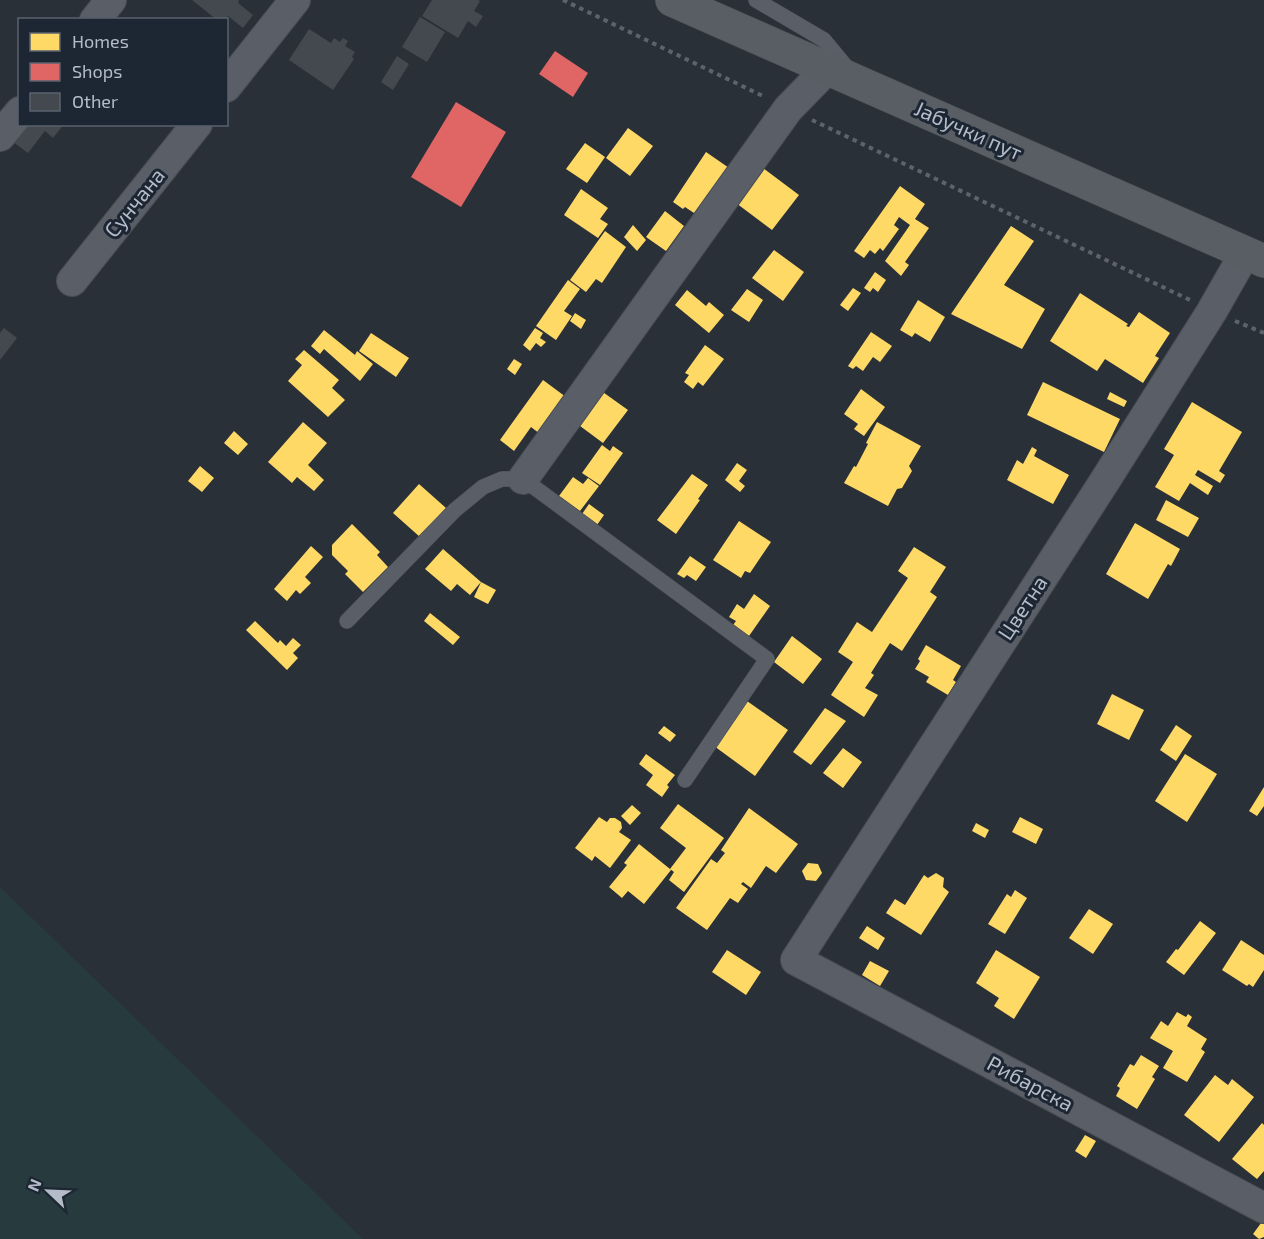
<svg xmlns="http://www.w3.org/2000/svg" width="1264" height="1239" viewBox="0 0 1264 1239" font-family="'Exo 2',sans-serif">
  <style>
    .green { fill: #273a3e }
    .homes { fill: #ffd966 }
    .shops { fill: #e06666 }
    .building { fill: #444950 }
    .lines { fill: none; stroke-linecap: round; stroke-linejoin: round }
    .lane-casing { stroke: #484c53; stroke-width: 16 }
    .street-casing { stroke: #484c53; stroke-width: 32 }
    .secondary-casing { stroke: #484c53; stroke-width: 34 }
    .path { stroke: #5d636a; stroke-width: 4; stroke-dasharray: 4.5 4.5; stroke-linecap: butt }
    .lane { stroke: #5a5e66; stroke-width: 15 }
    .street { stroke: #5a5e66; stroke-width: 30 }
    .secondary { stroke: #595d64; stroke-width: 33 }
    .labels { text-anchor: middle; stroke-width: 6; stroke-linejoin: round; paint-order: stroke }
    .street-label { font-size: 21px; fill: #b4bcc9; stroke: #1d2633 }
  </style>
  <rect width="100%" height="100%" fill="#2a3038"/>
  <!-- green -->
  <path class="green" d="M0,887L363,1239H0Z"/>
  <!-- homes -->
  <path class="homes" d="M628,128L653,146L630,176L606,158Z
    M585,143L605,157L587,183L566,169Z
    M706,152L732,170L697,215L685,207L683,209L673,202Z
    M763,168L799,195L772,230L736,203Z
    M900,186L925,204L915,219L929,228L905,262L909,265L901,276L885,261L910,225L899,217L894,225L899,229L883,251L880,248L875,254L870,250L864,258L854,251Z
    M581,189L608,208L600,219L608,224L598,238L564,215Z
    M665,211L684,226L666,251L646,237Z
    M633,225L646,240L637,251L624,237Z
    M1011,226L1034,241L1004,285L1045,309L1022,349L951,314Z
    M605,231L626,247L602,283L596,279L586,292L570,280Z
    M774,250L804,272L783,301L752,278Z
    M875,272L886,280L878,292L873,288L870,292L864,288Z
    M568,280L580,289L564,311L572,316L556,340L536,326Z
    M853,288L861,293L848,311L840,305Z
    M747,289L763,300L749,322L731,310Z
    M687,290L706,306L709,302L724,315L709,333L675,305Z
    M1080,293L1128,324L1126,326L1129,327L1139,312L1170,333L1155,356L1159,358L1143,383L1105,359L1097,371L1050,341Z
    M918,300L945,317L930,342L915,333L912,337L900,330Z
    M575,313L586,320L581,329L570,321Z
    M535,328L543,333L540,338L546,342L541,347L536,343L530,351L523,345Z
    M324,330L355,355L357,351L373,364L360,381L324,349L320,354L311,346Z
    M871,332L892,346L880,362L873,357L863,371L856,366L853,369L848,366Z
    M371,333L409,358L396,377L359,351Z
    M705,345L724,359L703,386L698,382L693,389L684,382L689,375L685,373Z
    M304,350L339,380L332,388L345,400L328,417L288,381L302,365L295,359Z
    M514,359L522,364L515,375L507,369Z
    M543,380L570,400L544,437L531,427L514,451L500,440Z
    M1043,382L1120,419L1104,452L1027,415Z
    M861,389L885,407L864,436L854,429L858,424L844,414Z
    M600,390L628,410L603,443L576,423Z
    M1110,392L1127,401L1124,407L1107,399Z
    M1192,402L1242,432L1219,471L1225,475L1220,483L1198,470L1195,475L1213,486L1208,495L1190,483L1179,501L1155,487L1174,455L1164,449Z
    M303,422L327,443L308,465L324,480L314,491L297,477L292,483L268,462Z
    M877,422L921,446L909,466L912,471L902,488L897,489L888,506L844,483L854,466L856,467L868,444L866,443Z
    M234,431L248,444L238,455L224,443Z
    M602,445L610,451L613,446L623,453L600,485L582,473Z
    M1032,447L1037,450L1034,456L1069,475L1053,504L1007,480L1017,460L1023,464Z
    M737,463L747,470L739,481L745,486L740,492L725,480Z
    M200,466L214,478L202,492L188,481Z
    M692,474L708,485L698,499L700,500L676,534L657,520Z
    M573,477L583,484L588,478L599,486L580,511L559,496Z
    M419,484L446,508L420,537L393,513Z
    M1166,500L1199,518L1188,537L1156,520Z
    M589,504L604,515L597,525L582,514Z
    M739,521L771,542L750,573L745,571L741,578L713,560Z
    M1135,523L1180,549L1171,566L1168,564L1148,599L1106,574Z
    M352,524L380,552L377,555L388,567L363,592L345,574L348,571L332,555V545Z
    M311,546L323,557L305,577L311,583L300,594L296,590L287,601L274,589Z
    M914,547L946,567L930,592L937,597L902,651L890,643L871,673L874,675L865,688L878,695L864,717L831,695L853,662L838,652L857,622L872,632L908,578L898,571Z
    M443,549L481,582L496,590L488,604L474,597L481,582L470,595L457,584L451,591L425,569Z
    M690,556L706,567L696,581L687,575L684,578L677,574Z
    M754,594L770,606L749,636L733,625L736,621L729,617L737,604L744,609Z
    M430,613L460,637L453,645L424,621Z
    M255,621L278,643L280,640L286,646L293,638L301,645L293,653L298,658L287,670L246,630Z
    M792,636L822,659L803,684L774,662Z
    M926,645L961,666L953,680L956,682L948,695L926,682L929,677L915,669L920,661L918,659Z
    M1112,694L1144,710L1129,740L1097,724Z
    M747,701L788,730L755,776L714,746Z
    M825,708L846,721L811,765L793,752Z
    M1176,725L1192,736L1176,761L1160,750Z
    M664,726L676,735L670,742L658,733Z
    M843,748L862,762L843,788L823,773Z
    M646,754L675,775L667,785L669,787L662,797L646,785L653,775L639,764Z
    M1185,754L1217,774L1187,822L1155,801Z
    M1264,787V806L1257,816L1249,811Z
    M678,804L724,838L684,892L669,880L674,872L670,869L671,870L644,904L628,891L622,898L609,887L627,865L624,863L639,844L670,869L686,848L660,828Z
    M632,805L641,813L630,825L621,816Z
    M749,808L798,844L776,873L766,866L751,888L743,882L741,884L748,889L738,903L730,898L707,930L676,908L711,859L717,863L725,853L721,850Z
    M599,817L607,822L610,818H615L621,822L622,828L619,832L631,840L610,868L595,856L592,861L575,848Z
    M1020,817L1043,829L1036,844L1012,832Z
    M976,823L989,830L985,838L972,831Z
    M808,863L818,864L822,873L816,881L806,880L802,871Z
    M936,873L944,878L943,887L949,892L921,935L886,913L895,899L905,905L924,875L928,878Z
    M1015,890L1027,898L1005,934L988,924L1007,894L1011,897Z
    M1089,909L1113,924L1093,954L1069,938Z
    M1200,921L1216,933L1184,975L1166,962L1176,949L1178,950Z
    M867,926L885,938L878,950L859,938Z
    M1241,940L1264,955V970L1253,987L1249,984L1247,986L1222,970Z
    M727,950L761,972L746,995L712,972Z
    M996,950L1040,977L1014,1019L994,1006L999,998L976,983Z
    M870,961L889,971L880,986L862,975Z
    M1177,1012L1186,1017L1188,1014L1192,1017L1187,1026L1207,1039L1201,1049L1205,1052L1187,1082L1163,1068L1173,1051L1150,1038L1161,1021L1168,1026Z
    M1141,1055L1159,1066L1152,1077L1155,1079L1137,1109L1116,1096L1120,1088L1117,1086L1130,1064L1134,1066Z
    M1215,1075L1228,1085L1232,1079L1254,1097L1219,1142L1184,1115Z
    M1262,1123L1264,1125V1171L1257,1179L1232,1159Z
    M1085,1135L1096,1141L1086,1158L1075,1151Z
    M1264,1219V1237L1259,1239L1253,1234Z"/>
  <!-- shops -->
  <path class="shops" d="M555,51L588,73L573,97L539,74Z
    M456,102L506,132L461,207L411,177Z"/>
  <!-- building -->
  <path class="building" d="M192,0H238L239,1L238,3L253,15L243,28L228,16L225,20H217Z
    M432,0H478L480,1L474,11L483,16L476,27L468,21L458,38L422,16Z
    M420,17L445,32L427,62L402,47Z
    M309,29L331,43L334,38L340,42L343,38L348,41L345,46L355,52L352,57L354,59L333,90L289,60Z
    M397,56L409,64L393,90L381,82Z
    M21,124H64L53,138L45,131L28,153L9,139Z
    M4,328L17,338L0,360V333Z"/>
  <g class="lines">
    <!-- lane casing -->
    <g class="lane-casing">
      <path id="lane" d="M756,0L824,40L848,69
        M347,621L455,510L483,487L502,479H523L767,659L685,780"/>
    </g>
    <!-- street casing -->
    <g class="street-casing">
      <path id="street" d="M95,20L111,0
        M226,87L295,0
        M0,136L20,112
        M1245,253L1212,311L1106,479L796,960L1264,1208
        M72,281L197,124
        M523,479L788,109L827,69"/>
    </g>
    <!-- secondary casing -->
    <g class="secondary-casing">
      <path id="secondary" d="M672,0L1264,261"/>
    </g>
    <!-- path -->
    <path class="path" d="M563,0L765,97
      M812,120L1190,300
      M1235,321L1264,333"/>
    <!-- lane -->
    <use href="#lane" class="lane"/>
    <!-- street -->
    <use href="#street" class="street"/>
    <!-- secondary -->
    <use href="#secondary" class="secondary"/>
  </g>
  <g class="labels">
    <!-- street labels -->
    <g class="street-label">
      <text transform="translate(968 131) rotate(24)" y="7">Јабучки пут</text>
      <text transform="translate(135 203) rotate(-51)" y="7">Сунчана</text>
      <text transform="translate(1023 608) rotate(-57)" y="7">Цветна</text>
      <text transform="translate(1030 1084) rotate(28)" y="7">Рибарска</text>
    </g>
  </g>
  <!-- legend -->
  <rect x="18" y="18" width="210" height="108" fill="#1d2633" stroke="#59626f" stroke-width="1.5"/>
  <rect x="30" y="33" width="30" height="18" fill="#ffd966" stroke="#59626f" stroke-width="1.5"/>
  <text x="72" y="48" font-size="18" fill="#b4bcc9">Homes</text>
  <rect x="30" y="63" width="30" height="18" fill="#e06666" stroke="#59626f" stroke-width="1.5"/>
  <text x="72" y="78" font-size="18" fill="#b4bcc9">Shops</text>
  <rect x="30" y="93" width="30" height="18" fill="#444950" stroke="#59626f" stroke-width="1.5"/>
  <text x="72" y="108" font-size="18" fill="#b4bcc9">Other</text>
  <!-- north arrow -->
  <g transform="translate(48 1191) rotate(293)" stroke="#1d2633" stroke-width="4.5" paint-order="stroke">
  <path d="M0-4.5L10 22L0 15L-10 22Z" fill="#b4bcc9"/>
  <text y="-9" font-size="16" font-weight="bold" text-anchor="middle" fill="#b4bcc9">N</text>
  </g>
</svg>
